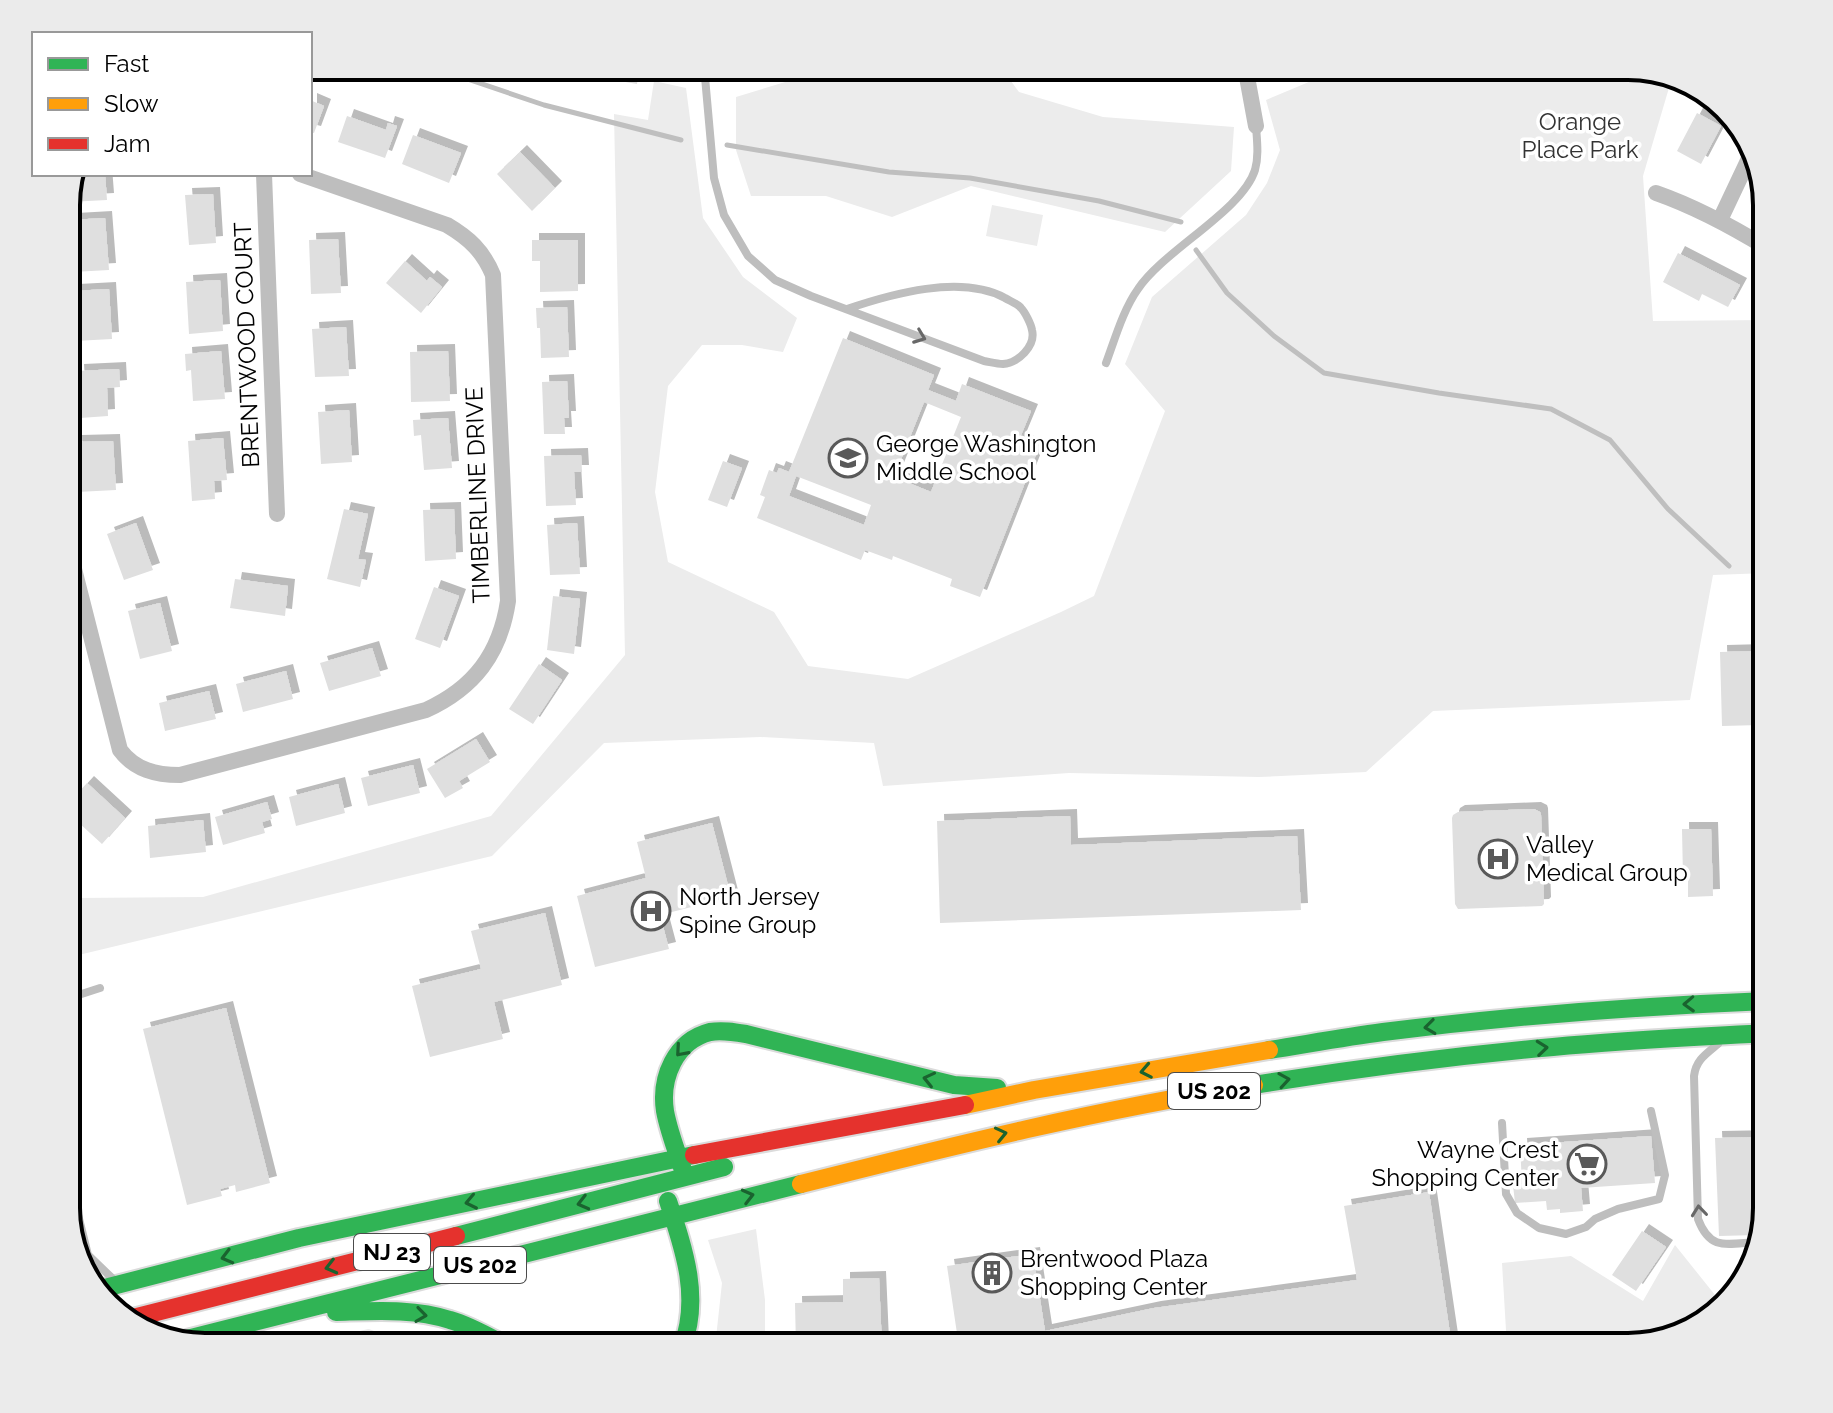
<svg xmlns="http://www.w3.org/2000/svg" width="1833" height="1413" viewBox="0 0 1833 1413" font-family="Raleway,sans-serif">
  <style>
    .green { fill: #ececec }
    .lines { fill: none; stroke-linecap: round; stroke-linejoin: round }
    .stream { stroke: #bfbfbf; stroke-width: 5 }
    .building { fill: #dfdfdf; fill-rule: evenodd; filter: url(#shadow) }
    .fast-casing { stroke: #dbdbdb; stroke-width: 22 }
    .slow-casing { stroke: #dbdbdb; stroke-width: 22 }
    .jam-casing { stroke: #dbdbdb; stroke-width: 22 }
    .lane { stroke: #bebebe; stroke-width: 8 }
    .street { stroke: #bebebe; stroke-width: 16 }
    .fast { stroke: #30b455; stroke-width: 18 }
    .slow { stroke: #ff9f0a; stroke-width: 18 }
    .jam { stroke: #e5322d; stroke-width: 18 }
    .oneway { stroke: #686868 }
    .oneway2 { stroke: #1a632f }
    .labels { text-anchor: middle; stroke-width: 7; stroke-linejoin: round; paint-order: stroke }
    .shield { fill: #fff; stroke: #4c4c4c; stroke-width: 2 }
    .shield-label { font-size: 22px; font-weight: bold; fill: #000 }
    .park-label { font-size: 24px; fill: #333; stroke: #fff }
    .street-label { font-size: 24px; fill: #000; stroke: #fff }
    .poi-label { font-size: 24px; fill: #000; stroke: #fff; text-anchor: start }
    .rim { fill: none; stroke: #000; stroke-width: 4 }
  </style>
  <defs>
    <filter id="shadow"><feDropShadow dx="7" dy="-7" stdDeviation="0" flood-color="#0004"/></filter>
  </defs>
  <rect width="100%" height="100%" fill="#fff"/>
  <!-- green -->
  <path class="green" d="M822,66H1000L1019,92L1103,117L1234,127L1231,171L1165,232L971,186L892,217L826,196H751L736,150V97L815,73Z
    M1347,66H1628L1671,81L1643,176L1653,321L1767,320V573L1713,575L1690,700L1433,711L1366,772L1259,777L1069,773L883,786L874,743L760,737L604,743L492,856L66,958V869L76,898L203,897L491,816L625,655L614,114L648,120L654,81L686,88L703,218L743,277L797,318L783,352L742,345H702L668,386L655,492L668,562L774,612L808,666L908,679L1061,612L1094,596L1165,411L1125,364L1152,297L1246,215L1267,183L1280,150L1266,100Z
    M992,205L1043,215L1037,246L986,236Z
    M756,1229L765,1300V1347H715L722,1283L708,1240Z
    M1675,1245L1723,1305L1689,1333L1628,1347H1507L1502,1263L1571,1256L1643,1301Z
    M369,1329L415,1347H296L368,1329Z"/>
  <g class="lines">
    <!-- stream -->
    <path class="stream" d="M429,66L544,105L681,140
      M727,145L889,172L970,178L1099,201L1181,222
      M1196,250L1227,293L1274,336L1324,373L1439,393L1551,409L1610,440L1668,509L1729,566"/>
  </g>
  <!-- building -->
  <path class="building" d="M593,66H640L637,84L591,76Z
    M762,66H785L768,76Z
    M310,100L324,106L314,133L310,132Z
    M1697,113L1721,126L1701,164L1677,151Z
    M347,116L386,130L388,123L397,126L385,158L338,142Z
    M413,135L461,153L449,183L402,164Z
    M520,152L555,188L532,211L497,174Z
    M72,174H105L107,200L69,202L68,188Z
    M213,194L216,243L189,245L185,195Z
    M105,218L109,270L73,272L70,220Z
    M338,239L341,293L311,294L309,240Z
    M532,240H578V291L540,292V261H532Z
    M1678,253L1740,285L1728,307L1702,294L1699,301L1663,282Z
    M405,261L427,281L430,277L442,287L421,313L386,283Z
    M220,280L223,331L189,334L186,282Z
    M109,289L112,339L75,341L72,291Z
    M567,307L569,357L541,358L540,328H537L536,308Z
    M346,327L349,376L315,377L312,329Z
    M843,338L934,375L928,390L956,401L962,384L1031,411L1019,440L1039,447L980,597L950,586L952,579L893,556L892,560L865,550L861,560L757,518L765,497L760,495L769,470L777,473L779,468L789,472ZM924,402L961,417L931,492L894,477ZM796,476L871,505L864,525L789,496Z
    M221,351L225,399L193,401L191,370L186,371L185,354Z
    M448,351L450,401L411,402L410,352Z
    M119,369L120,387L107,388L108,416L80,418L77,371Z
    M567,381L569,418H564L565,434H544L542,382Z
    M349,410L352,462L321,464L318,412Z
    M448,418L452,468L424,470L421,435L414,436L413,420Z
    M223,438L227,480L214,481L215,499L192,501L188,441Z
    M113,441L116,490L77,492L75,442Z
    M581,455L582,472H574L576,505L546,506L544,456Z
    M723,461L742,468L727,507L708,500Z
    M344,509L368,514L358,559L366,560L360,587L327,579Z
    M454,509L456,559L425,561L423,510Z
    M136,523L153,570L124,580L107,534Z
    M577,523L580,574L550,575L547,525Z
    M235,579L288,586L285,616L230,608Z
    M434,587L459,596L440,648L415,639Z
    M553,596L580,599L574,654L547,650Z
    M160,603L172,651L140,659L128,611Z
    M372,648L381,676L329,691L320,663Z
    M1758,651L1760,725L1722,726L1720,652Z
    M539,664L562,680L533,724L509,709Z
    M286,671L293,699L243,712L236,684Z
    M209,691L216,719L165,731L159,703Z
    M66,733L74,759L66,761Z
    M476,739L490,762L459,781L463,788L445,798L427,769Z
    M413,765L420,793L368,806L361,778Z
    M87,783L125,818L102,844L66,811V806Z
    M338,784L345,813L296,826L289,797Z
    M267,802L272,819L262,822L265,833L223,845L215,817Z
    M1534,809L1540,812L1541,815L1544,904L1542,906L1458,909L1455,904L1452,818L1453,815L1458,812Z
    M1070,816L1071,845L1297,836L1301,910L940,923L937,821Z
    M203,820L206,852L150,858L148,826Z
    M712,823L731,897L660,915L669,949L595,967L577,896L646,878L637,842Z
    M1682,829H1711L1713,896L1688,897V878H1683Z
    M545,913L562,985L494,1002L503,1039L430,1057L412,986L481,969L471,931Z
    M226,1008L270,1183L236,1192L235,1185L220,1189L222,1196L187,1205L143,1029Z
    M1651,1136L1655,1183L1581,1188L1583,1211L1560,1213V1209L1547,1210L1546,1201L1515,1203L1513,1185L1522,1184L1520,1145Z
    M1767,1137V1208L1758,1235L1719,1236L1715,1138Z
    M1429,1192L1452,1347H959L947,1266L1033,1254L1045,1331L1154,1308L1357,1280L1344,1206Z
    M1642,1231L1666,1247L1636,1291L1612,1275Z
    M879,1278L882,1347H796L795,1303L843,1302V1279Z"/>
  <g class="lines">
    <!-- fast casing -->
    <g class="fast-casing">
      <path id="fast" d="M1269,1050C1307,1044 1345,1037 1383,1032C1511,1016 1639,1006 1767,1001
        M1254,1085C1353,1069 1453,1056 1553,1047C1624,1040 1695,1037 1767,1033
        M685,1176C678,1155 669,1133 665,1111C660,1078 675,1041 710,1032C722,1030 734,1032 746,1034L954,1085L997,1088
        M668,1201C684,1249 701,1298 682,1347
        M456,1236L724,1167
        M97,1290L299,1238L694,1155
        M336,1312C374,1311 414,1308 450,1320C471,1326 489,1337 508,1347
        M183,1340L801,1184"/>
    </g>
    <!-- slow casing -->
    <g class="slow-casing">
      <path id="slow" d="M965,1105L1034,1090L1269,1050
        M801,1184C951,1146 1101,1109 1254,1085"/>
    </g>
    <!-- jam casing -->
    <g class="jam-casing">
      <path id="jam" d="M694,1155L965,1105
        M125,1320L456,1236"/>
    </g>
    <!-- lane -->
    <path class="lane" d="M704,66L714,178L724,215L748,256L775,280L811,296L984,361C990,362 997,364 1003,364C1018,363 1036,346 1032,330C1031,324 1025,312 1021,308C1018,304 1010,301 1005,298C961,274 891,294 847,309
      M1106,363C1115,339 1123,310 1138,289C1164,250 1242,211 1255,170C1259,156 1257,141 1256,126
      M66,999L100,988
      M1718,1044C1706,1054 1696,1060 1694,1076L1698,1219C1710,1251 1727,1244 1755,1242
      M1502,1123L1506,1194L1517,1213L1539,1228L1566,1234L1586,1227L1595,1219L1618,1209L1659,1199L1665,1175L1651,1111
      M66,1166L88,1255L86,1276
      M88,1255L113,1279"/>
    <!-- street -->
    <path class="street" d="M1245,66L1256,126
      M264,174L277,514
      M1656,193C1696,207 1731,226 1767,248
      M1720,220L1754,148
      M66,550L74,569L120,750C135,770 156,775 180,775L426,710C474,688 500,654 508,601L493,275C483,251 469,238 447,225L300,174"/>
    <!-- fast -->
    <use href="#fast" class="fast"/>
    <!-- slow -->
    <use href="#slow" class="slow"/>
    <!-- jam -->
    <use href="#jam" class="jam"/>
  </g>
  <!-- one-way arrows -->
  <defs><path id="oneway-chevron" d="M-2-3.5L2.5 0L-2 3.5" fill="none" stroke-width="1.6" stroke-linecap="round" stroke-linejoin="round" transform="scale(2)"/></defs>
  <g class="oneway">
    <use href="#oneway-chevron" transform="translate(920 337) rotate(21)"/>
    <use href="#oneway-chevron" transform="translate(1699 1211) rotate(-96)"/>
  </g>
  <g class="oneway2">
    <use href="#oneway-chevron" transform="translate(1689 1004) rotate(178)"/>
    <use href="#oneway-chevron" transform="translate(1430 1027) rotate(173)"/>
    <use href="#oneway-chevron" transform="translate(1542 1048) rotate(-6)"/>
    <use href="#oneway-chevron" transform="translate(681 1051) rotate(131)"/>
    <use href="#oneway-chevron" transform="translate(1146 1071) rotate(169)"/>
    <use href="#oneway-chevron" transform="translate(929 1079) rotate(-167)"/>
    <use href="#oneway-chevron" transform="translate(1284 1080) rotate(-9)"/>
    <use href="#oneway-chevron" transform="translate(1001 1134) rotate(-13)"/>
    <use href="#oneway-chevron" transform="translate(748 1196) rotate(-14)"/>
    <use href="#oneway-chevron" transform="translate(471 1202) rotate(168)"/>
    <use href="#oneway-chevron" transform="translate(583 1203) rotate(166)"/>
    <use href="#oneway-chevron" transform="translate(227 1257) rotate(165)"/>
    <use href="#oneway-chevron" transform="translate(331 1267) rotate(166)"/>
    <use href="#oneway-chevron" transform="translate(421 1315) rotate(8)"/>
  </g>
  <!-- icons -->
  <defs>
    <g id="school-ring" transform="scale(2)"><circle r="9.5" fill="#fff" stroke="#595959" stroke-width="1.5"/><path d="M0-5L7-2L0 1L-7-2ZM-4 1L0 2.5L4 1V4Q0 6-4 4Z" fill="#595959"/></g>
    <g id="hospital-ring" transform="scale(2)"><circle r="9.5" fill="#fff" stroke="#595959" stroke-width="1.5"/><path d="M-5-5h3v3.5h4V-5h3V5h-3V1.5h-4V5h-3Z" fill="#595959"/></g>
    <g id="supermarket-ring" transform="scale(2)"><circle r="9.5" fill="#fff" stroke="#595959" stroke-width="1.5"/><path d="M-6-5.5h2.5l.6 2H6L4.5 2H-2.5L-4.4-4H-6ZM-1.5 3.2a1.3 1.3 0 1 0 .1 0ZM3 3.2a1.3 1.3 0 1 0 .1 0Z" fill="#595959"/></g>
    <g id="building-ring" transform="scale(2)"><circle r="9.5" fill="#fff" stroke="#595959" stroke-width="1.5"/><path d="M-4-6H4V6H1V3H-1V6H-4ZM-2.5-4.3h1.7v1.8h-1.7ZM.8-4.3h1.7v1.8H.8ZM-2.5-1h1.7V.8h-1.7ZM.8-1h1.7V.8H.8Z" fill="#595959"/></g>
  </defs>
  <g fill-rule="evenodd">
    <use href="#school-ring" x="848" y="458"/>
    <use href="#hospital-ring" x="1498" y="859"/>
    <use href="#hospital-ring" x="651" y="911"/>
    <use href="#supermarket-ring" x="1587" y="1164"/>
    <use href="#building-ring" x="992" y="1273"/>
  </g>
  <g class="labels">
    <!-- shield labels -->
    <g class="shield">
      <rect x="1168" y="1073" width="92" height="36" rx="6"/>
      <rect x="354" y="1234" width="76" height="36" rx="6"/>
      <rect x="434" y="1247" width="92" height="36" rx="6"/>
    </g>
    <g class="shield-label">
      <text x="1214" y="1099">US 202</text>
      <text x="392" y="1260">NJ 23</text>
      <text x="480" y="1273">US 202</text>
    </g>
    <!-- park labels -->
    <g class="park-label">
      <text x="1580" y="130">Orange<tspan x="1580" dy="28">Place Park</tspan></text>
    </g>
    <!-- street labels -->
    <g class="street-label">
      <text transform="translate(247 345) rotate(-92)" y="8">BRENTWOOD COURT</text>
      <text transform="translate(478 495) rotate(-92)" y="8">TIMBERLINE DRIVE</text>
    </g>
    <!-- poi labels -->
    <g class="poi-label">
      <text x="876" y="452">George Washington<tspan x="876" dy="28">Middle School</tspan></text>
      <text x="1526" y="853">Valley<tspan x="1526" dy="28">Medical Group</tspan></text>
      <text x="679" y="905">North Jersey<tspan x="679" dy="28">Spine Group</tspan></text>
      <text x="1559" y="1158" text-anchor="end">Wayne Crest<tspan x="1559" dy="28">Shopping Center</tspan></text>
      <text x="1020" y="1267">Brentwood Plaza<tspan x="1020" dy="28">Shopping Center</tspan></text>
    </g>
  </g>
  <!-- crop -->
  <path d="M0 0H1833V1413H0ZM205 80H1628A125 125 0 0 1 1753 205V1208A125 125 0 0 1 1628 1333H205A125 125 0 0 1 80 1208V205A125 125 0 0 1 205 80Z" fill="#ebebeb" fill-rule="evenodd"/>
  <path class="rim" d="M205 80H1628A125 125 0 0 1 1753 205V1208A125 125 0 0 1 1628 1333H205A125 125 0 0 1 80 1208V205A125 125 0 0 1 205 80Z"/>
  <!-- legend -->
  <rect x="32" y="32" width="280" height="144" fill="#ffffff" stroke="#999999" stroke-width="2"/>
  <rect x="48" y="58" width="40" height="12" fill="#30b455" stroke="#999999" stroke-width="2"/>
  <text x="104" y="72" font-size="24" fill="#000000">Fast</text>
  <rect x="48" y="98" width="40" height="12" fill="#ff9f0a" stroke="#999999" stroke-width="2"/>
  <text x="104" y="112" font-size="24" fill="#000000">Slow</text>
  <rect x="48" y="138" width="40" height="12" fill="#e5322d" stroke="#999999" stroke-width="2"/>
  <text x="104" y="152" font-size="24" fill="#000000">Jam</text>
</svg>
